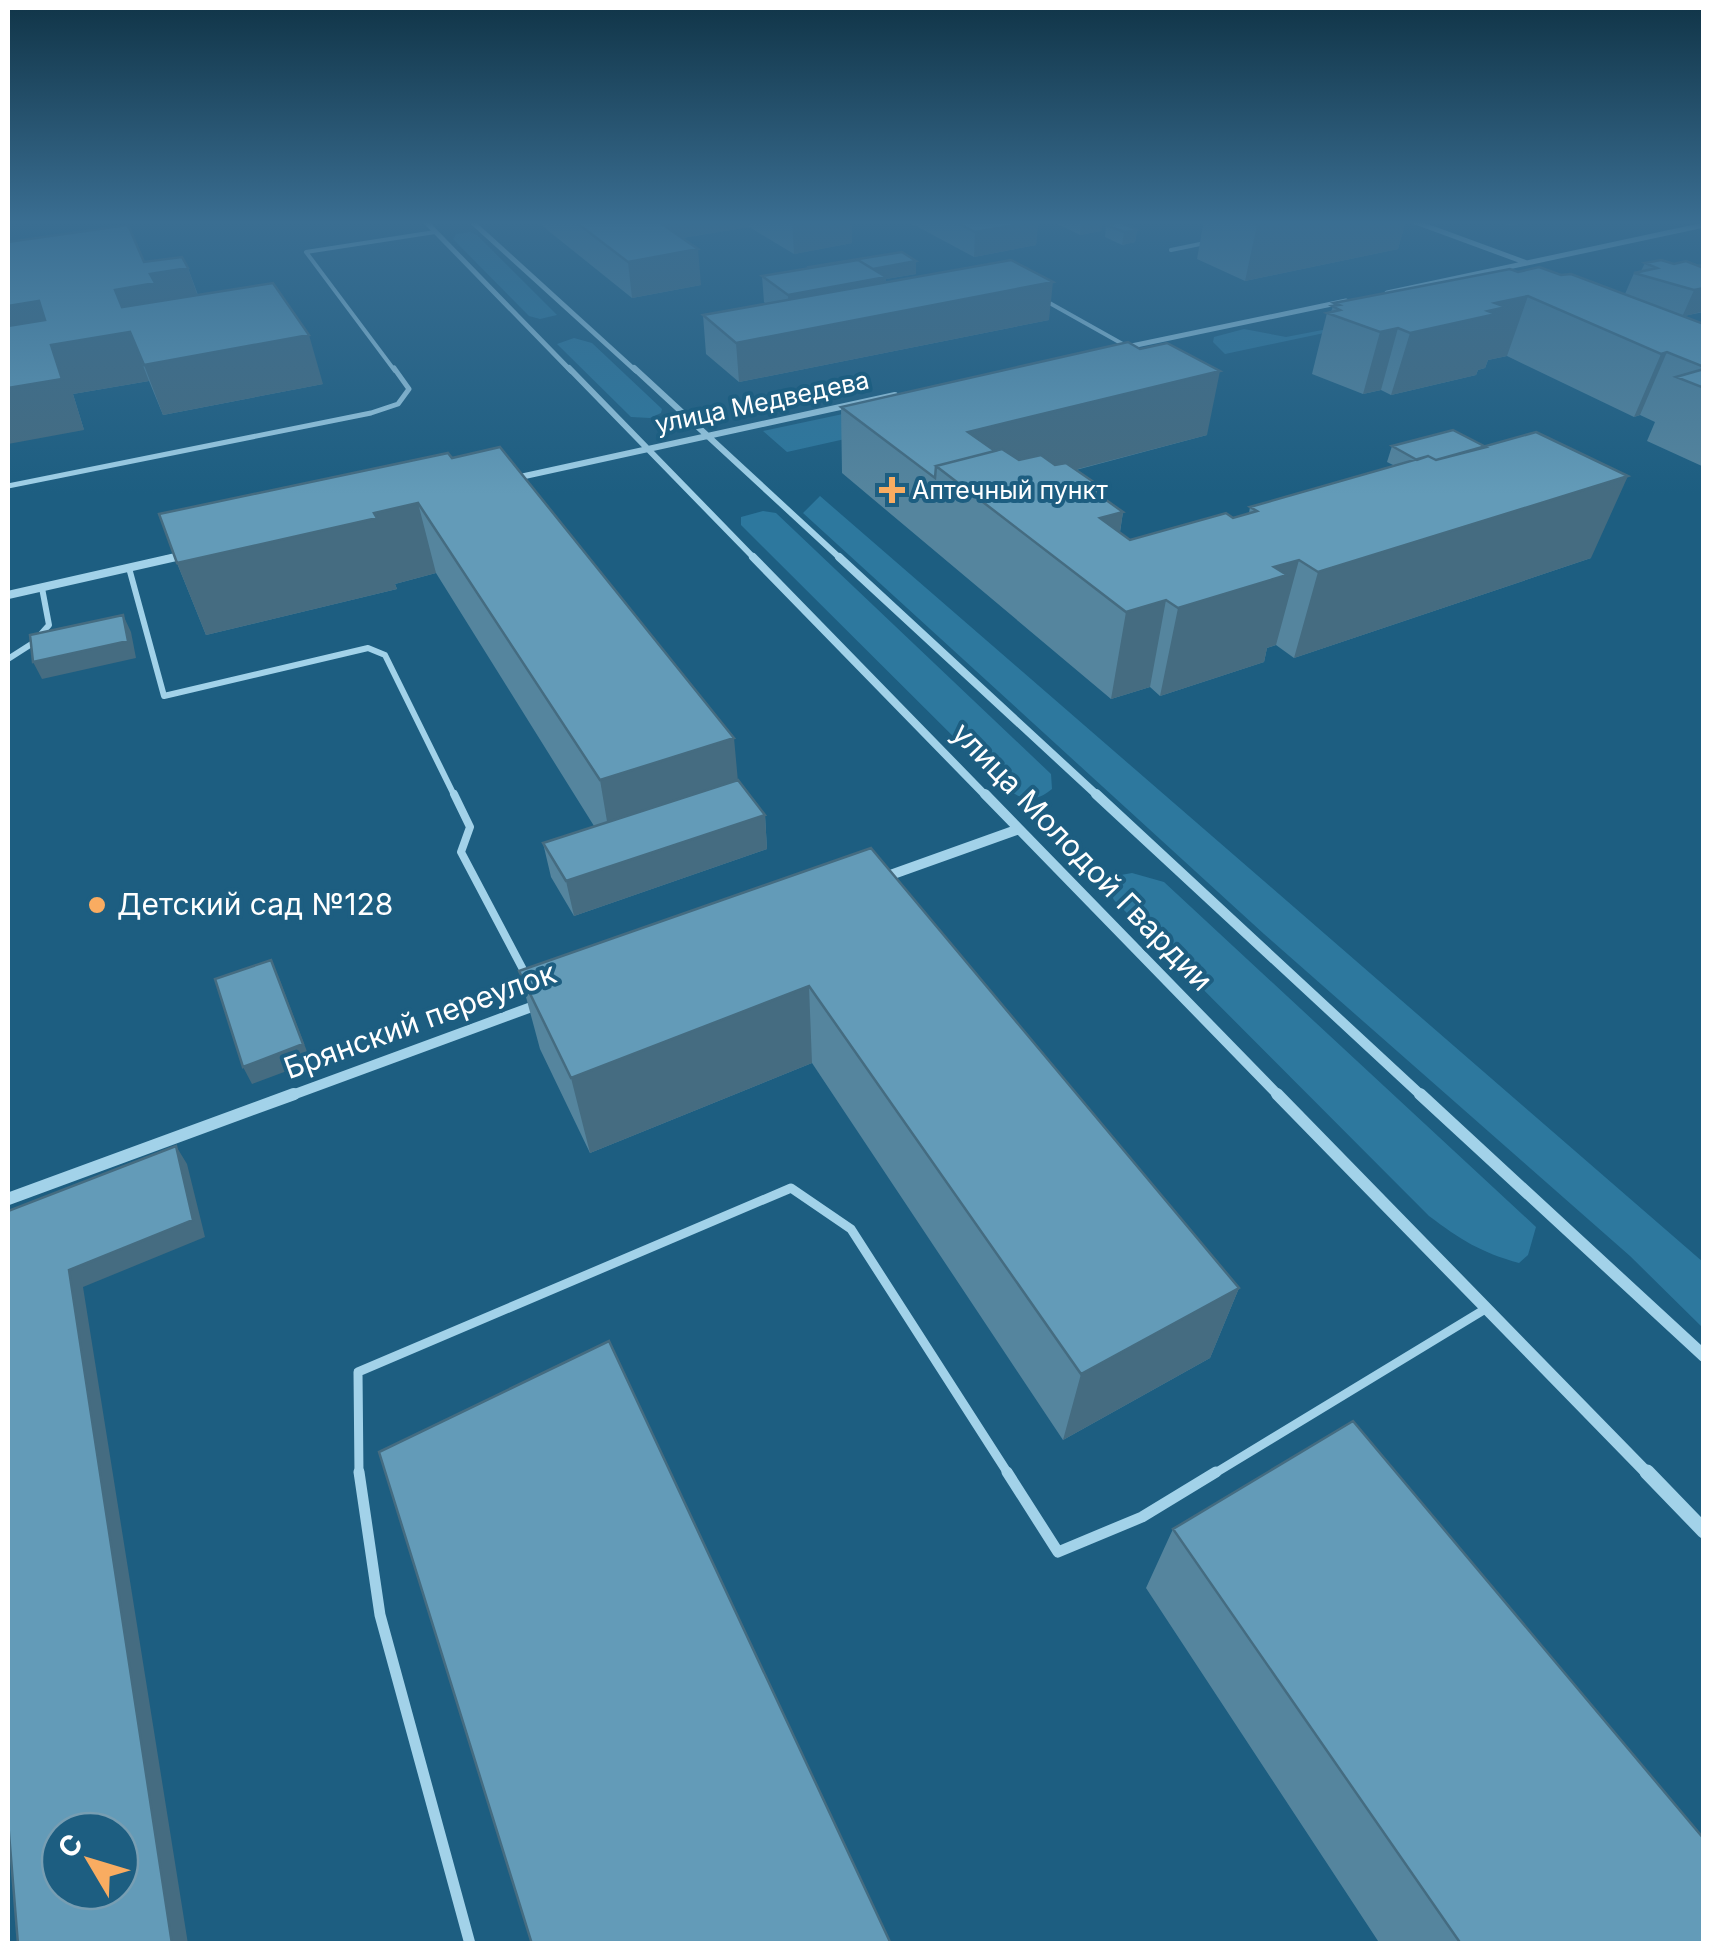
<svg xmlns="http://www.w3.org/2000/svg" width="1711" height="1951" viewBox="0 0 1711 1951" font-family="Inter,sans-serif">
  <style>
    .green { fill: #2d789e }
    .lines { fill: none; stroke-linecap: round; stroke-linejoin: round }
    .service-far5 { stroke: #a2d2e9; stroke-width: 4 }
    .service-far4 { stroke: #a2d2e9; stroke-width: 5 }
    .service-far3 { stroke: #a2d2e9; stroke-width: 6 }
    .service-far2 { stroke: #a2d2e9; stroke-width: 8 }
    .service-far1 { stroke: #a2d2e9; stroke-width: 9 }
    .service { stroke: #a2d2e9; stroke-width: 11 }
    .minor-far5 { stroke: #a2d2e9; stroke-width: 5 }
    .minor-far4 { stroke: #a2d2e9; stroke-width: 6 }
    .minor-far3 { stroke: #a2d2e9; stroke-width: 8 }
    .minor-far2 { stroke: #a2d2e9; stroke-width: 10 }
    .minor-far1 { stroke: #a2d2e9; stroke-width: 12 }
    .minor { stroke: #a2d2e9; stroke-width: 15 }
    .wall { fill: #55859e }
    .shaded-wall { fill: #456c81 }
    .building { fill: #639bb8; stroke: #456c81; stroke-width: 2.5; fill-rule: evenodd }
    .poi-dot { fill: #f9ac61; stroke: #1d5e81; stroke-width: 4 }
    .labels { text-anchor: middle; stroke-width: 8; stroke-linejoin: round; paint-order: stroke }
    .far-street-label { font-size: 25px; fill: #fff; stroke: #1d5e81 }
    .far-poi-label { font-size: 25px; fill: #fff; stroke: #1d5e81; text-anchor: start }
    .street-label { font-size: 30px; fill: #fff; stroke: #1d5e81 }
    .poi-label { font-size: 30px; fill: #fff; stroke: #1d5e81; text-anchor: start }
  </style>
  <rect width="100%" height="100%" fill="#1d5e81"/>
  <!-- green -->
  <path class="green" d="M470,232L477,235L557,315L540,319L529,316L453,239L456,234Z
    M1499,296L1225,354L1213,342L1214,337L1244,329L1286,337Z
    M574,338L592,343L662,409L661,413L650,418L631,417L557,344Z
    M1198,360L787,452L763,431L904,401Z
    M820,496L1703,1262V1328L1630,1256L1264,934L803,513Z
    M763,511L776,513L1051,774L1052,789C1031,807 1015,797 997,780L741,525V517Z
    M1132,873L1164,882L1536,1227L1528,1255L1519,1263C1480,1252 1461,1240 1429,1216L1114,900L1108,889L1115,876Z"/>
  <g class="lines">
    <!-- service-far5 -->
    <path class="service-far5" d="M1171,250L1205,243
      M1046,301L1128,347
      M395,371L306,252L435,232"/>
    <!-- service-far4 -->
    <path class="service-far4" d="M8,486L371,413L398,404L409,389L394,368"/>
    <!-- service-far3 -->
    <path class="service-far3" d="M129,568L164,696L368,648L385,655L455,797
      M8,659L33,643L49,625L42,588"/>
    <!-- service-far2 -->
    <path class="service-far2" d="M454,794L470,827L461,852L527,977"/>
    <!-- service-far1 -->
    <path class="service-far1" d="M359,1475L358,1372L791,1188L851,1229L1009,1475
      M1212,1475L1487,1308"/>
    <!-- service -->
    <path class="service" d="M359,1472L380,1615L470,1944
      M1007,1472L1058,1552L1142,1517L1216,1472"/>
    <!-- minor-far5 -->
    <path class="minor-far5" d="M424,220L571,371
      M470,220L636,371
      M1410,220L1527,263
      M1387,293L1704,225
      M1122,348L1346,301"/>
    <!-- minor-far4 -->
    <path class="minor-far4" d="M569,368L755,559
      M634,368L841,559
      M511,479L895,395
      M165,559L188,554"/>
    <!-- minor-far3 -->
    <path class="minor-far3" d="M753,557L987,797
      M839,557L1099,797
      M8,595L176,557"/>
    <!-- minor-far2 -->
    <path class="minor-far2" d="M985,794L1280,1097
      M1096,794L1423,1097
      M882,878L1019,829
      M287,1097L537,1005"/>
    <!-- minor-far1 -->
    <path class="minor-far1" d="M1277,1094L1649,1475
      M1420,1094L1704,1356
      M8,1199L294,1094"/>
    <!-- minor -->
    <path class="minor" d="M1647,1472L1704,1531"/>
  </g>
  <!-- wall -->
  <path class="wall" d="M535,220H852V243L794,254L749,227L682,238L701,285L632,298Z
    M905,220L1038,221L1036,245L974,257Z
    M1050,220H1103L1101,231L1080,235Z
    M1204,220H1406L1398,249L1245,281L1197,259Z
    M1496,220H1539L1510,226Z
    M1106,225L1137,230L1135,242L1122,245L1105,237Z
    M8,242L188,268L198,295L323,384L163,415L149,381L73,394L84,430L8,323Z
    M916,261V274L886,279V282L1049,320L739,382L706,354L703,315L766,304L764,302L762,276Z
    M1645,263L1697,265L1704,264V312L1683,316L1704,324V467L1647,441L1655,422L1640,415L1634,417L1507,356L1488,360L1485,368L1478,370L1476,375L1391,395L1381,390L1363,394L1312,374L1327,313L1331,312L1334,303L1518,272L1561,275L1625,294L1634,273L1641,271Z
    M841,407L1207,435L1076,470L1101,487L1100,496L1123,512L1120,532L1130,540L1233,518L1249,513L1250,507L1395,466L1387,462L1392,446L1591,558L1294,658L1276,645L1267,648L1264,662L1160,696L1150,687L1111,699L842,473Z
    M448,453L738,780L765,815L767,849L574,916L551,877L543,843L594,826L436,573L395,584L397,589L206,635L177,563Z
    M871,848L1239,1288L1210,1358L1063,1440L812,1063L590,1153L540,1049L519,971Z
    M1173,1529L1704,1944H1380L1146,1588Z"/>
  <!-- shaded-wall -->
  <path class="shaded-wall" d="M642,220H749V227L644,244Z
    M792,220H852V243L794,254Z
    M1092,220H1103L1101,231L1080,235L1081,222Z
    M1282,220H1406L1398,249L1245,281L1257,225Z
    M1512,220H1539L1510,226Z
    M1038,221L1036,245L974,257L975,232Z
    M1137,230L1135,242L1122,245L1124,232Z
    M698,249L701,285L632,298L628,262Z
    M916,261V274L886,279V303L789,321L788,295L824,277Z
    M188,268L204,314L133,337L115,290L150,274Z
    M1053,282L1049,320L739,382L736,343Z
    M1704,288V311L1682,317L1694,290Z
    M1528,296L1507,356L1488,360L1485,368L1478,370L1476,375L1391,395L1410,333L1495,303Z
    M39,301L130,332L149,381L73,394L84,430L8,444V388L22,355L8,323V306Z
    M1398,328L1381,390L1363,394L1380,332Z
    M309,335L323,384L163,415L144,365Z
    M1667,352L1640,415L1634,417L1661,354Z
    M1220,371L1207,435L1006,488L968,432Z
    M1628,476L1591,558L1294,658L1318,572Z
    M418,503L436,573L395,584L397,589L206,635L177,563Z
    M1123,512L1110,595L1100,518Z
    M1299,560L1276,645L1267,648L1264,662L1160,696L1178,608L1274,567Z
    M1166,600L1150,687L1111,699L1126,612Z
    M123,615L131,632L136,658L42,679L33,662Z
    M734,738L741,814L613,857L600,780Z
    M765,815L767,849L574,916L566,881Z
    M271,960L279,978L311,1062L252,1084L243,1067Z
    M809,986L812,1063L590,1153L571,1078Z
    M176,1146L187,1164L205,1237L83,1287L188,1944H172L69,1270Z
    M1239,1288L1210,1358L1063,1440L1081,1374Z"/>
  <!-- building -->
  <path class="building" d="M573,220H656L698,249L628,262Z
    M952,220H1037L1038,221L975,232Z
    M1245,220H1282L1257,225Z
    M1120,222L1137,230L1124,232L1106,225Z
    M128,225L144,262L182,257L188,268L150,274L155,283L115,290L122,307L273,283L309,335L144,365L130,332L51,345L62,379L8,388V326L45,320L39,301L8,306V242Z
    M902,252L916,261L873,269L858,260L810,268L809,267Z
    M858,260L886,277L788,295L762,276Z
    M1011,260L1053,282L736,343L703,315Z
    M1661,260L1674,264L1686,261L1704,268V288L1694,290L1634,273L1657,268L1645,263Z
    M1539,267L1561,275L1571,274L1704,324V367L1667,352L1661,354L1528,296L1495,303L1506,307L1488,311L1496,314L1410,333L1398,328L1380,332L1327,313L1340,310L1332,306L1339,305L1334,303L1510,269L1518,272Z
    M1128,342L1140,349L1167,343L1220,371L968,432L995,451L936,466L935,478L841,407Z
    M1704,369V388L1676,377Z
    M1453,430L1486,447L1436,460L1428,456L1417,460L1392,446Z
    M1536,432L1628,476L1318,572L1299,560L1274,567L1287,575L1178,608L1166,600L1126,612L936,466L1002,449L1019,460L1041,455L1055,465L1066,463L1101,487L1092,490L1123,512L1100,518L1130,540L1226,513L1233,518L1257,511L1250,507L1428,456L1436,460Z
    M500,447L734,738L600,780L418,503L374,513L377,518L177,563L159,514L448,453L452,458Z
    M123,615L128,641L33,662L30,635Z
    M738,780L765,815L566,881L543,843Z
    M871,848L1239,1288L1081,1374L809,986L571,1078L519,971Z
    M271,960L303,1044L243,1067L215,979Z
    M176,1146L193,1220L69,1270L172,1944H18L8,1821V1211ZM60,1831H120V1891H60Z
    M609,1341L891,1944H532L379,1452Z
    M1353,1421L1704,1839V1944H1461L1173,1529Z"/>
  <!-- sky -->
  <linearGradient id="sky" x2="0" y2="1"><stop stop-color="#103447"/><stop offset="0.45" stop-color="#3a6e92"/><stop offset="1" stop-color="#3a6e92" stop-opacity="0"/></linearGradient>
  <rect width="1711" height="494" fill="url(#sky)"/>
  <!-- markers -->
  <g class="poi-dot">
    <path d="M887 475h10v10h10v10h-10v10h-10v-10h-10v-10h10z"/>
    <circle cx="97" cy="905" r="10"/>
  </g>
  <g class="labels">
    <!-- far-street labels -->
    <g class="far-street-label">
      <text transform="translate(762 402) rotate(-12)" y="9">улица Медведева</text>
    </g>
    <!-- far-poi labels -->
    <g class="far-poi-label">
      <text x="912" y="499">Аптечный пункт</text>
    </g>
    <!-- street labels -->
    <g class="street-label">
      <text transform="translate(1082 857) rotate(46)" y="10">улица Молодой Гвардии</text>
      <text transform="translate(420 1021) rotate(-20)" y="10">Брянский переулок</text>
    </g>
    <!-- poi labels -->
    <g class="poi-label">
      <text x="117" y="915">Детский сад №128</text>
    </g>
  </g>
  <!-- border -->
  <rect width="1711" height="1951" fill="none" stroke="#ffffff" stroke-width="20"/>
  <!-- north arrow -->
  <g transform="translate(90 1861) rotate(308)"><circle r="48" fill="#1d5e81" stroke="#779eb3" stroke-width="2.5"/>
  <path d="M0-8L18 38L0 25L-18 38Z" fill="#f9ac61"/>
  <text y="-15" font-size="28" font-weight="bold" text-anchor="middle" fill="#ffffff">С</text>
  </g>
</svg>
